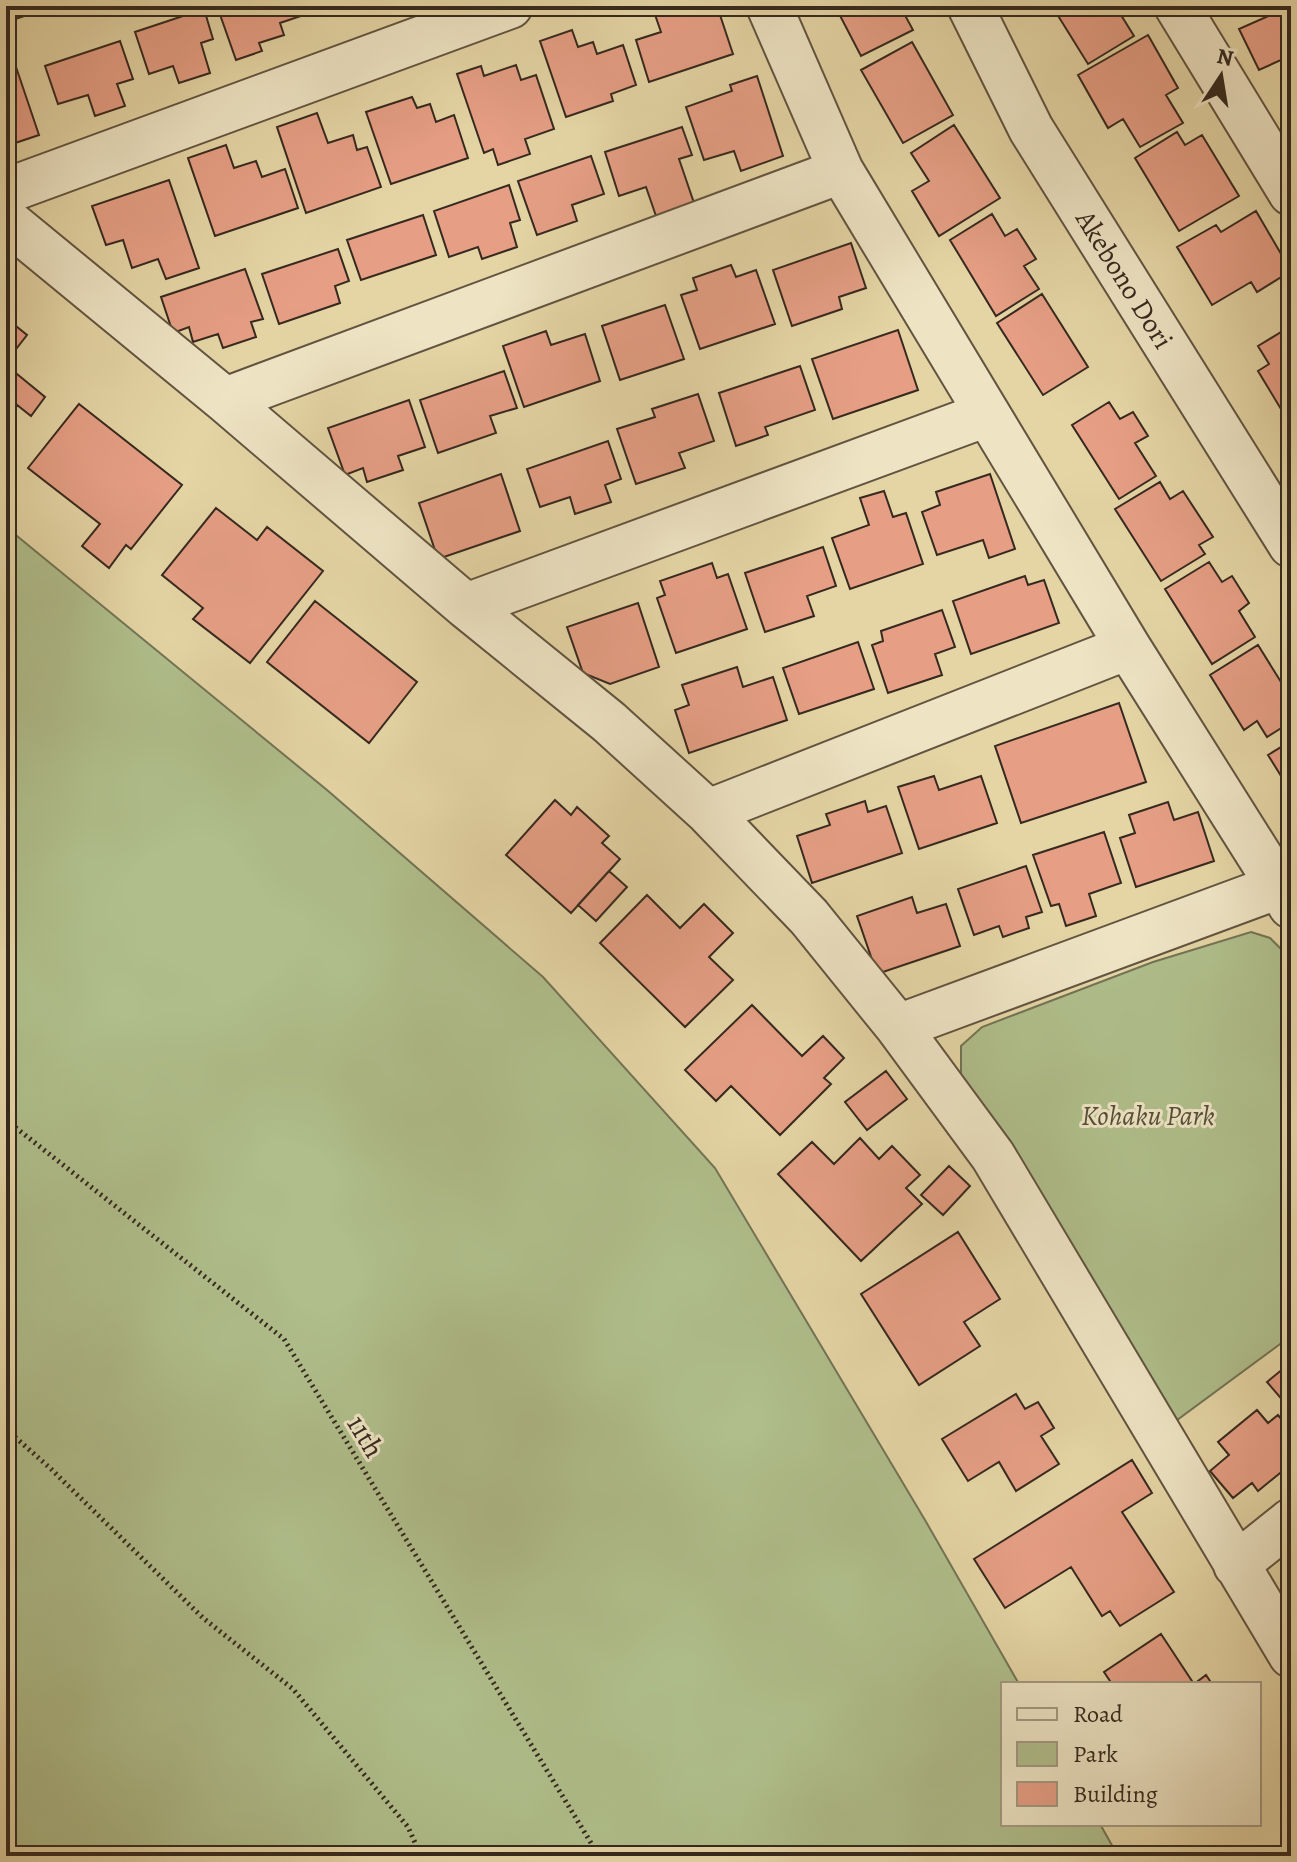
<svg xmlns="http://www.w3.org/2000/svg" width="1297" height="1862" viewBox="0 0 1297 1862" font-family="Alegreya,serif">
  <style>
    .green { fill: #afbe8b; stroke: #727455; stroke-width: 2 }
    .building { fill: #e69f85; stroke: #36291f; stroke-width: 2 }
    .lines { fill: none; stroke-linecap: round; stroke-linejoin: round }
    .minor-casing { stroke: #625440; stroke-width: 48 }
    .tertiary-casing { stroke: #625440; stroke-width: 48 }
    .path { stroke: #36291f; stroke-width: 5; stroke-dasharray: 2 4; stroke-linecap: butt }
    .minor { stroke: #eee4c4; stroke-width: 44 }
    .tertiary { stroke: #eee4c4; stroke-width: 44 }
    .labels { text-anchor: middle; stroke-width: 6; stroke-linejoin: round; paint-order: stroke }
    .street-label { font-size: 28px; fill: #36291f; stroke: #eee4c4 }
    .park-label { font-size: 28px; font-style: italic; fill: #544e3a; stroke: #eee4c4 }
  </style>
  <rect width="100%" height="100%" fill="#e5d5a5"/>
  <filter id="stains"><feTurbulence type="fractalNoise" baseFrequency=".0025" numOctaves="4"/><feColorMatrix values="0 0 0 0 .2 0 0 0 0 .09 0 0 0 0 .02 0 0 0 .5 -.17"/></filter>
  <radialGradient id="worn" r=".72"><stop offset=".6" stop-color="#630" stop-opacity="0"/><stop offset="1" stop-color="#630" stop-opacity=".3"/></radialGradient>
  <!-- green -->
  <path class="green" d="M6,527L327,790L543,977L715,1168L925,1520L1019,1684H1003V1824H1100L1118,1856H6Z
    M1251,932L1270,938L1291,959V1336L1173,1423L961,1085V1046L982,1027L1153,962Z"/>
  <!-- building -->
  <path class="building" d="M6,6H38L39,11L6,22Z
    M217,6H300L304,15L280,23L284,35L259,43L262,51L236,60Z
    M652,6H717L733,54L649,82L636,40L661,32Z
    M835,6H900L913,30L861,56Z
    M1052,6H1136L1121,15L1134,36L1088,64Z
    M1291,6V76L1283,59L1259,70L1239,29Z
    M204,9L213,39L201,43L210,73L179,83L173,66L149,74L135,32Z
    M572,30L578,47L593,42L597,54L623,45L636,85L611,94L613,101L566,117L540,41Z
    M1148,35L1178,88L1166,95L1183,123L1140,147L1123,119L1108,128L1078,75Z
    M120,41L133,79L117,84L125,106L95,116L88,95L58,104L45,66Z
    M912,42L953,115L903,143L861,70Z
    M14,61L39,135L6,146V64Z
    M516,65L521,80L536,75L554,129L525,139L530,154L498,165L493,149L484,153L457,74L481,66L484,76Z
    M757,76L783,156L741,171L734,151L704,160L686,107L732,91L730,85Z
    M412,97L417,108L430,104L436,122L454,115L468,158L391,184L366,112Z
    M317,113L328,143L353,135L357,150L367,147L381,187L306,213L277,127Z
    M954,125L1000,198L939,236L912,191L929,181L911,153Z
    M682,127L692,155L679,159L694,203L656,216L646,187L619,196L605,152Z
    M1177,132L1185,145L1202,135L1239,196L1179,231L1135,158Z
    M226,145L234,168L256,161L262,177L285,169L298,208L215,236L188,158Z
    M591,156L604,194L572,205L577,221L537,235L518,181Z
    M169,180L199,268L166,279L158,259L132,268L123,240L106,245L92,206Z
    M509,185L520,220L510,223L517,247L482,259L478,247L449,257L434,211Z
    M1256,211L1291,271L1257,292L1251,282L1212,305L1177,247L1216,225L1221,232Z
    M992,214L1005,236L1017,229L1036,259L1024,266L1039,289L996,316L950,240Z
    M423,215L436,255L361,280L347,240Z
    M851,243L866,288L839,297L842,309L792,326L773,270Z
    M338,249L349,281L335,286L340,303L279,324L262,274Z
    M731,265L736,277L756,270L775,324L700,349L681,295L697,290L693,278Z
    M245,269L263,319L251,322L256,337L223,348L218,334L193,342L189,327L173,333L161,297Z
    M1042,294L1088,367L1043,395L997,323Z
    M665,305L684,359L620,380L602,326Z
    M6,318L27,335L6,362Z
    M1291,326V423L1290,424L1258,371L1269,364L1258,346Z
    M898,330L918,390L833,419L812,359Z
    M546,331L551,345L585,334L600,381L524,407L503,346Z
    M6,365L45,397L31,416L17,405L6,419Z
    M800,366L815,410L765,427L768,435L736,446L719,393Z
    M504,371L517,408L490,416L496,433L438,453L420,400Z
    M698,394L714,441L679,453L685,468L636,484L617,429L655,417L652,409Z
    M409,400L425,447L398,456L403,470L367,482L363,468L345,475L328,428Z
    M1109,402L1120,419L1133,412L1148,436L1135,443L1156,476L1119,499L1072,425Z
    M79,404L182,485L131,549L126,545L109,568L82,546L100,524L28,468Z
    M608,441L621,479L605,485L611,502L575,514L570,497L540,507L527,469Z
    M501,474L520,531L438,559L419,503Z
    M990,474L1015,549L989,558L983,540L937,555L922,512L940,505L936,492Z
    M1160,482L1170,499L1183,491L1213,537L1199,545L1205,554L1161,581L1115,509Z
    M884,491L893,517L906,513L923,564L850,589L832,538L869,525L860,498Z
    M216,508L257,540L267,527L323,571L250,663L193,619L203,608L162,575Z
    M823,547L836,586L807,596L814,616L765,632L745,573Z
    M1209,562L1222,582L1232,576L1249,603L1239,611L1255,637L1212,664L1165,589Z
    M712,563L717,578L728,574L747,629L676,653L657,598L665,595L660,581Z
    M1025,576L1028,585L1044,580L1059,623L971,654L953,601Z
    M315,601L417,682L369,743L267,662Z
    M638,603L659,667L610,684L583,673L567,627Z
    M942,610L955,647L935,654L942,675L888,693L872,645L883,641L881,631Z
    M858,642L874,689L799,714L783,668Z
    M1258,645L1291,698V722L1267,737L1257,721L1244,730L1210,675Z
    M737,667L743,687L773,677L787,720L689,753L675,710L689,705L682,685Z
    M1119,703L1146,782L1021,823L995,746Z
    M1291,741V792L1268,755Z
    M934,776L939,790L981,776L997,823L919,849L898,787Z
    M555,800L571,815L577,807L609,836L602,843L620,859L571,913L506,855Z
    M865,801L868,812L886,806L902,853L812,883L797,836L830,825L826,814Z
    M1168,802L1174,820L1198,812L1214,861L1136,887L1120,838L1135,833L1129,815Z
    M1104,832L1121,883L1089,894L1096,916L1066,926L1059,904L1051,906L1033,855Z
    M1026,866L1042,912L1026,917L1029,928L1003,937L999,926L974,935L958,889Z
    M609,871L627,887L596,921L578,905Z
    M647,895L680,928L704,904L733,933L709,957L733,980L685,1027L600,943Z
    M912,897L917,913L946,904L960,946L877,974L857,916Z
    M752,1005L802,1056L823,1036L844,1058L824,1078L831,1084L780,1135L731,1086L716,1101L685,1070Z
    M886,1071L907,1099L867,1130L845,1102Z
    M860,1138L879,1159L892,1146L920,1175L906,1188L922,1204L861,1261L778,1174L812,1142L834,1164Z
    M949,1166L970,1186L943,1215L921,1195Z
    M958,1232L1000,1299L964,1322L980,1346L919,1385L861,1294Z
    M1290,1363L1291,1364V1410L1267,1382Z
    M1016,1394L1025,1409L1038,1402L1054,1428L1041,1436L1059,1464L1016,1491L999,1462L968,1481L942,1439Z
    M1257,1410L1268,1423L1278,1415L1291,1431V1464L1258,1491L1252,1483L1233,1498L1210,1471L1229,1455L1218,1442Z
    M1132,1460L1152,1493L1122,1512L1174,1592L1120,1626L1110,1611L1102,1616L1071,1567L1005,1608L974,1559Z
    M1161,1634L1194,1684L1206,1675L1212,1684H1112L1104,1672Z"/>
  <g class="lines">
    <!-- minor casing -->
    <g class="minor-casing">
      <path id="minor" d="M769,6L841,171L1128,647L1291,906
        M1177,6L1291,193
        M6,191L510,6
        M6,220L225,400L466,606L609,722L708,812L809,917L898,1027L993,1156L1291,1655
        M225,400L841,171
        M466,606L987,414
        M708,812L1128,647
        M898,1027L1279,886
        M1236,1565L1291,1521"/>
    </g>
    <!-- tertiary casing -->
    <g class="tertiary-casing">
      <path id="tertiary" d="M970,6L1031,129L1291,545"/>
    </g>
    <!-- path -->
    <path class="path" d="M6,1120L284,1339L599,1856
      M6,1429L51,1469L203,1618L293,1689L408,1827L421,1856"/>
    <!-- minor -->
    <use href="#minor" class="minor"/>
    <!-- tertiary -->
    <use href="#tertiary" class="tertiary"/>
  </g>
  <g class="labels">
    <!-- street labels -->
    <g class="street-label">
      <text transform="translate(1125 279) rotate(58)" y="10">Akebono Dori</text>
      <text transform="translate(366 1436) rotate(59)" y="10">11th</text>
    </g>
    <!-- park labels -->
    <g class="park-label">
      <text x="1148" y="1125">Kohaku Park</text>
    </g>
  </g>
  <!-- margin -->
  <rect width="1297" height="1862" fill="none" stroke="#e5d5a5" stroke-width="32"/>
  <rect x="8" y="8" width="1281" height="1846" fill="none" stroke="#36291f" stroke-width="4"/>
  <rect x="16" y="16" width="1265" height="1830" fill="none" stroke="#36291f" stroke-width="2"/>
  <!-- legend -->
  <rect x="1001" y="1682" width="260" height="144" fill="#eee4c4" stroke="#a49982" stroke-width="2"/>
  <rect x="1017" y="1708" width="40" height="12" fill="#eee4c4" stroke="#a49982" stroke-width="2"/>
  <text x="1073" y="1722" font-size="24" fill="#36291f">Road</text>
  <rect x="1017" y="1742" width="40" height="24" fill="#afbe8b" stroke="#a49982" stroke-width="2"/>
  <text x="1073" y="1762" font-size="24" fill="#36291f">Park</text>
  <rect x="1017" y="1782" width="40" height="24" fill="#e69f85" stroke="#a49982" stroke-width="2"/>
  <text x="1073" y="1802" font-size="24" fill="#36291f">Building</text>
  <!-- north arrow -->
  <g transform="translate(1221 76) rotate(12)" stroke="#eee4c4" stroke-width="6" paint-order="stroke">
  <path d="M0-6L14 30L0 20L-14 30Z" fill="#36291f"/>
  <text y="-12" font-size="22" font-weight="bold" text-anchor="middle" fill="#36291f">N</text>
  </g>
  <rect width="100%" height="100%" filter="url(#stains)"/>
  <rect width="100%" height="100%" fill="url(#worn)"/>
</svg>
